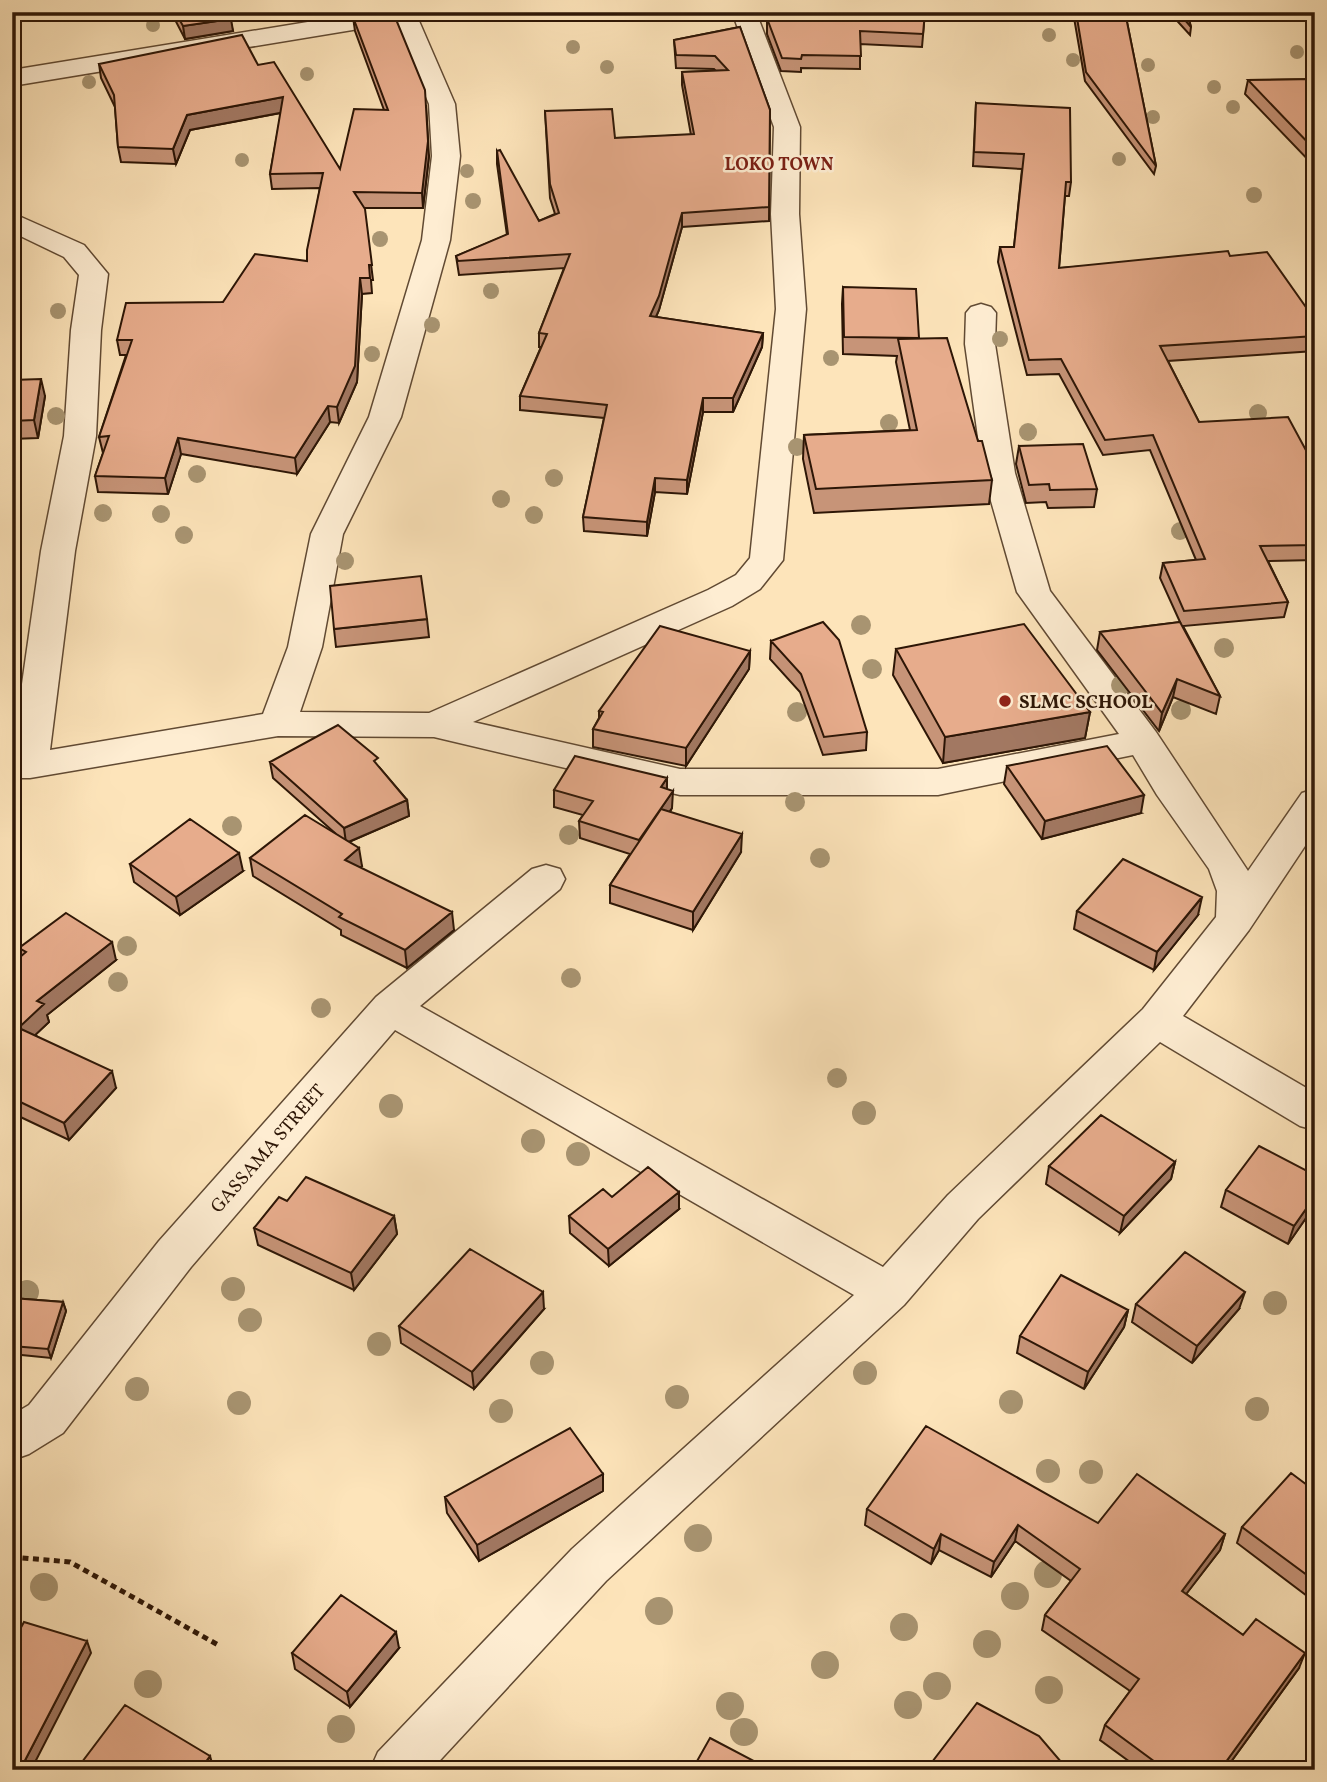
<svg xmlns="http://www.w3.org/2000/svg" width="1327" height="1782" viewBox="0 0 1327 1782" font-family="Vollkorn,serif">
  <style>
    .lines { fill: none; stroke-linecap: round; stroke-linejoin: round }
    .minor-casing { stroke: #614a33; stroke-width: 3 }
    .path { stroke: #2d1606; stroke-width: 5; stroke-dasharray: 6 4.5; stroke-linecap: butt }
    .minor { fill: #feedd2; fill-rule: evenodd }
    .tree { fill: #a89471 }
    .wall { fill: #c79478; stroke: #2d1606; stroke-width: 2 }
    .shaded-wall { fill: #a27862; stroke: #2d1606; stroke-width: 2 }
    .building { fill: #e7ac8c; stroke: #2d1606; stroke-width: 2 }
    .poi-dot { fill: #8f2418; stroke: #feedd2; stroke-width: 2.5 }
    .labels { text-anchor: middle; stroke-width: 5; stroke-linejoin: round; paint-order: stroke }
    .far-neighbourhood-label { font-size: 18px; font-weight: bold; fill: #7a1f14; stroke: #feedd2 }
    .poi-label { font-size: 19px; font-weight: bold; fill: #2d1606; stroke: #feedd2; text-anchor: start }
    .street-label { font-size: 19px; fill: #2d1606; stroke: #feedd2 }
  </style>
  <rect width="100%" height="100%" fill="#fde4ba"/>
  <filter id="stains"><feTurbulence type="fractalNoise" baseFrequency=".00286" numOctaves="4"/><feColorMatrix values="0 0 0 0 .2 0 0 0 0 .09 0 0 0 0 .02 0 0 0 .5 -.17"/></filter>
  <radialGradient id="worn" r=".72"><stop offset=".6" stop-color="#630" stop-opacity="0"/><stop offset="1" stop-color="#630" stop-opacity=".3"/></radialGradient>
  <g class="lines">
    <!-- minor casing -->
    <g class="minor-casing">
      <path id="minor" d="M369,12L416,14L455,104L460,156L450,240L401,417L343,534L322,647L300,712L429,713L708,590L736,575L750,558L776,309L771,214L774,127L732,12H756L800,127L799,214L806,309L783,560L760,589L732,606L473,722L680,769H938L1119,734L1017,592L983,473L965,344L966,313L971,307L981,304L991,307L996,313L995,344L1015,473L1050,591L1156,732L1248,871L1302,793L1315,789V831L1249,930L1183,1016L1315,1093V1130L1300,1126L1160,1042L978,1219L904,1305L606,1581L431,1770H370L378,1752L572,1549L854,1295L395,1030L191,1267L63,1433L29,1454L12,1460V1415L29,1405L159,1241L376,997L532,869L546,865L560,869L565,879L560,889L420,1006L883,1267L948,1195L1143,1009L1216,917L1217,891L1209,869L1157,795L1133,755L938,795H680L434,737L278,736L30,778H12V754L41,551L64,436L71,330L79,275L64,257L12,232V213L84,245L108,274L101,330L96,436L75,551L50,750L263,714L288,647L311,534L369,417L422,240L432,156L429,104L395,23L12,86V70Z"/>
    </g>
    <!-- path -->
    <path class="path" d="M12,1557L70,1562L220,1646"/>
    <!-- minor -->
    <use href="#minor" class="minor"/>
  </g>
  <!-- trees -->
  <g class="tree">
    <circle cx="153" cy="25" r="7"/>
    <circle cx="1049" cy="35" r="7"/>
    <circle cx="573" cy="47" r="7"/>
    <circle cx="1297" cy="52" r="7"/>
    <circle cx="1073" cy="60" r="7"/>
    <circle cx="1148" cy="65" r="7"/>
    <circle cx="607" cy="67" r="7"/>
    <circle cx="307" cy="74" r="7"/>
    <circle cx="89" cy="82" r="7"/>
    <circle cx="1214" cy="87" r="7"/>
    <circle cx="1233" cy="107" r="7"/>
    <circle cx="1153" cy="117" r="7"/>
    <circle cx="1119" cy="159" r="7"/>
    <circle cx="242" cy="160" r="7"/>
    <circle cx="467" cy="171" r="7"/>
    <circle cx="1254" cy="195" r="8"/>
    <circle cx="473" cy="201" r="8"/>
    <circle cx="380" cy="239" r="8"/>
    <circle cx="491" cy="291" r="8"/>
    <circle cx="58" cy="311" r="8"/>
    <circle cx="432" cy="325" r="8"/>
    <circle cx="1000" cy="339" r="8"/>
    <circle cx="372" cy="354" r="8"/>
    <circle cx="831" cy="358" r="8"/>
    <circle cx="1258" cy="413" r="9"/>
    <circle cx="56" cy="416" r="9"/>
    <circle cx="889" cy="423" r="9"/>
    <circle cx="1028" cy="432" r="9"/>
    <circle cx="797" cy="447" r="9"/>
    <circle cx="197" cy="474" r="9"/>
    <circle cx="554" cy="478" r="9"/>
    <circle cx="501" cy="499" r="9"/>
    <circle cx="103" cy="513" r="9"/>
    <circle cx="161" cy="514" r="9"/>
    <circle cx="534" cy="515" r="9"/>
    <circle cx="1180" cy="531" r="9"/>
    <circle cx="184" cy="535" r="9"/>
    <circle cx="345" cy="561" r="9"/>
    <circle cx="861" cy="625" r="10"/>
    <circle cx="1224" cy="648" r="10"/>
    <circle cx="872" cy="669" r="10"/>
    <circle cx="1121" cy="685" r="10"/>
    <circle cx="1181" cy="710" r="10"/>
    <circle cx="797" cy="712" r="10"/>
    <circle cx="795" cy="802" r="10"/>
    <circle cx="232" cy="826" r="10"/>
    <circle cx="569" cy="835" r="10"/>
    <circle cx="820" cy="858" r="10"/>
    <circle cx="127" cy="946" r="10"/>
    <circle cx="571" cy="978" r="10"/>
    <circle cx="118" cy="982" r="10"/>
    <circle cx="321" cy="1008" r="10"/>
    <circle cx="837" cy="1078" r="10"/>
    <circle cx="391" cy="1106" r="12"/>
    <circle cx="864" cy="1113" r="12"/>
    <circle cx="533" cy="1141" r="12"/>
    <circle cx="578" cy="1154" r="12"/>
    <circle cx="233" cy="1289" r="12"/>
    <circle cx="27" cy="1292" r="12"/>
    <circle cx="1275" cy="1303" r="12"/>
    <circle cx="250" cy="1320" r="12"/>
    <circle cx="379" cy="1344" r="12"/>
    <circle cx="542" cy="1363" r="12"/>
    <circle cx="865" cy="1373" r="12"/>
    <circle cx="137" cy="1389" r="12"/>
    <circle cx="677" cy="1397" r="12"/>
    <circle cx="1011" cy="1402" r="12"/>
    <circle cx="239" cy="1403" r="12"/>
    <circle cx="1257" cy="1409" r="12"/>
    <circle cx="501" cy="1411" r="12"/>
    <circle cx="1048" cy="1471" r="12"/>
    <circle cx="1091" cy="1472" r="12"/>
    <circle cx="698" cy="1538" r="14"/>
    <circle cx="1048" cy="1574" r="14"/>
    <circle cx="44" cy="1587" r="14"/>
    <circle cx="1015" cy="1596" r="14"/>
    <circle cx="659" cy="1611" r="14"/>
    <circle cx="904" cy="1627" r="14"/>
    <circle cx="987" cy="1644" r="14"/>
    <circle cx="825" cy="1665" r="14"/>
    <circle cx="148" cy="1684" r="14"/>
    <circle cx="937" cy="1686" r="14"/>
    <circle cx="1049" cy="1690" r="14"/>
    <circle cx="908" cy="1705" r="14"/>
    <circle cx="730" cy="1706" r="14"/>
    <circle cx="341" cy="1729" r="14"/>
    <circle cx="744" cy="1732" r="14"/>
  </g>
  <!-- wall -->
  <path class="wall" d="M171,12H228L233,31L185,39Z
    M767,12H925L922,47L860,44V69L801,68V72L781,71L767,34Z
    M1073,12H1125L1156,166L1154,174L1085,81Z
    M1169,12H1187L1191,27L1190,35Z
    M353,17L429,156L423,208H364L373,280H371L372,293L362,294L357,382L339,423L330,422L297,474L181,454L168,494L98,492L95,476L103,453L99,437L126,355H120L117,340L223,302L307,261L320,188L272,189L270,174L281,113L190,130L176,164L121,162L118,147L115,107L101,78L99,64L258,65L340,169L384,110L355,31Z
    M740,27L770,110L769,221L682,227L659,310L656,317L763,333L762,347L733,412H703L687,494L655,492L647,536L584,531L583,517L604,418L520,410V396L541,347H539V333L564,268L459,275L456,256L507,235L497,164V151L539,221L555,214L550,198L545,111L615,138L691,135L682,85V72L716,71L714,69L676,68L674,40Z
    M1315,79V167L1245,94L1248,80Z
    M976,103L1071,182L1069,196H1065L1059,268L1230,256L1315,320V351L1168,361L1199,422L1315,467V560L1268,561L1288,602L1284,617L1183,626L1220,696L1216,714L1173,697L1159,731L1097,650L1100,632L1180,622L1160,578L1163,563L1196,560L1150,450L1103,455L1059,374L1027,375L998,262L1000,247H1014L1022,169L973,166Z
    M843,287L919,338L978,441L992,480L989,504L814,513L803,459L804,435L910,430L896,362L897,356L843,354L842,304Z
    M1315,362V380H1312Z
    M12,380L45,396L38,438L12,439Z
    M1019,446L1097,489L1094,507L1048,508L1046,502L1026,503L1016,464Z
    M427,619L429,637L336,647L334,629Z
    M771,641L867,732L866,750L823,755L800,692L770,659Z
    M896,649L1090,712L1085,738L943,763L893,675Z
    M750,651L749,669L686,766L593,747V729L599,718V711Z
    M270,762L379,767L407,800L409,816L349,842L362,866L360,867L454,930L407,968L341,935V930L253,876L250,858L335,833L273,778Z
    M1007,766L1141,813L1042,839L1004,784Z
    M667,789L672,808L670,812L741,852L693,930L610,903V885L630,854L580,838L579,821L583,815L554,807V790Z
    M130,864L243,871L180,915L134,882Z
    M1077,911L1198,915L1154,970L1074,929Z
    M19,948L116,960L47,1015L49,1022L35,1035L116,1088L69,1140L12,1113V964L21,956Z
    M1175,1162L1171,1179L1120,1233L1046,1184L1049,1166Z
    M1315,1175V1205L1288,1244L1221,1207L1226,1190Z
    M612,1197L679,1209L609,1266L570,1233L569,1216Z
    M287,1201L394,1216L397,1234L354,1290L258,1245L254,1228Z
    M12,1298L63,1302L66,1311L51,1358L12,1354Z
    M1136,1304L1239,1309L1192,1363L1132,1322Z
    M544,1309L474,1389L401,1343L399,1326Z
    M1128,1310L1124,1327L1084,1389L1017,1353L1020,1336Z
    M603,1491L479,1561L447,1513L445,1497Z
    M1315,1491V1602L1237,1543L1242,1527Z
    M867,1509L1098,1523L1225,1534L1220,1550L1186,1594L1243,1635L1299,1668L1225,1770H1141L1100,1740L1105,1725L1130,1691L1042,1630L1045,1615L1071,1581L1015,1541L991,1577L939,1550L931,1564L865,1525Z
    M399,1648L350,1707L295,1669L292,1653Z"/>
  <!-- shaded-wall -->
  <path class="shaded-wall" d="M231,19L233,31L185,39L183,26Z
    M13,44L17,63L12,64V45Z
    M283,97L285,112L190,130L176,164L173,149L187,115Z
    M426,105L429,156L423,208L422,193Z
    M682,213V227L659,310L650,330V316Z
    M360,278L362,294L357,382L339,423L337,407Z
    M763,333L762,347L733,412V398Z
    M41,379L45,396L38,438L34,420Z
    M703,398V412L687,494V480Z
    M328,406L330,422L297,474L295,458Z
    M178,438L181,454L168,494L165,478Z
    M655,478V492L647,536V522Z
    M750,651L749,669L686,766V748Z
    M1177,679L1173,697L1159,731L1162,713Z
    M1090,712L1085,738L943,763L945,737Z
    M667,778V795L661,787Z
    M673,791L672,808L639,857V840Z
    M1144,795L1141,813L1042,839L1045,821Z
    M407,800L409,816L346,843L344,828Z
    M742,834L741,852L693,930V912Z
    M359,848L362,866L347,878L345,860Z
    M239,853L243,871L180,915L176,897Z
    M1202,897L1198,915L1154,970L1157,952Z
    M452,912L454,930L407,968L405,950Z
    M112,942L116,960L47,1015L49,1022L12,1057V1034L37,1001Z
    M112,1071L116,1088L69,1140L64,1123Z
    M1175,1162L1171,1179L1120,1233L1124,1216Z
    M679,1192V1209L609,1266L608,1249Z
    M1315,1196V1205L1288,1244L1294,1226Z
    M394,1216L397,1234L354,1290L351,1273Z
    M543,1292L544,1309L474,1389L472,1372Z
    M1245,1292L1239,1309L1192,1363L1197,1346Z
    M63,1302L66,1311L51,1358L48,1349Z
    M1128,1310L1124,1327L1084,1389L1088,1372Z
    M603,1474V1491L479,1561L477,1545Z
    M1018,1525L1015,1541L991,1577L994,1562Z
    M941,1534L939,1550L931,1564L934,1549Z
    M1225,1534L1220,1550L1177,1606L1182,1591Z
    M396,1632L399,1648L350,1707L347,1692Z
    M87,1641L91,1653L31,1770H20Z
    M1305,1653L1299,1668L1225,1770H1220Z
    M210,1756L214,1770H200Z"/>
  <!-- building -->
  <path class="building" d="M175,12H228L231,19L183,26Z
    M381,12H393L425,90L428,141L422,193L354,192L365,209L372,265H369L370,278H360L355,366L337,407L328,406L295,458L178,438L165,478L95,476L109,436L99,437L132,340H117L126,303L223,302L255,254L307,261V250L323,173L270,174L283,97L187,115L173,149L118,147L114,95L99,64L242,35L258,65L274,62L340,169L354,109L388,110L353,17Z
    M769,12H925L923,34L860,31L861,56L802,55L801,59L782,58L768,21L770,20Z
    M1076,12H1125L1156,166L1086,72Z
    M1178,12H1187L1191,27Z
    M740,27L770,110L769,207L682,213L659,296L650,316L763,333L733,398H703L687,480L655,478L647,522L583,517L607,405L520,396L547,334L539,333L570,254L458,261L456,256L508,234L497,151L500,150L539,221L559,213L550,184L545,111L612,109L615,138L694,134L682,72L728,70L715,56L676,55L674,40Z
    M1315,79V150L1248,80Z
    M976,103L1070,108L1071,182H1066L1059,268L1228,251L1230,256L1267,252L1315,320V336L1160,346L1199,422L1288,417L1315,467V545L1260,546L1288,602L1184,611L1163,563L1205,559L1153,435L1105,440L1061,359L1029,360L1000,247H1014L1024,154L974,152Z
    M843,287L916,289L919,338L844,337Z
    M947,338L978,441H982L992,480L816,489L804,435L917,430L898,339Z
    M41,379L34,420L12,421V380Z
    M1083,444L1097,489L1050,490L1049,484L1029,485L1019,446Z
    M421,576L427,619L334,629L330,586Z
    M823,622L839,640L867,732L824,737L801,674L771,641Z
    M1180,622L1220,696L1177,679L1162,713L1100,632Z
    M1024,624L1090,712L945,737L896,649Z
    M660,626L750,651L686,748L593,729L603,712L599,711Z
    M338,725L378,758L374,761L407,800L344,828L270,762Z
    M1107,746L1144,795L1045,821L1007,766Z
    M575,756L667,778L661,787L673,791L639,840L579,821L593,801L554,790Z
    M661,809L742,834L693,912L610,885Z
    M305,815L359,848L345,860L452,912L405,950L339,917L342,914L250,858Z
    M190,819L239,853L176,897L130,864Z
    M1123,859L1202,897L1157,952L1077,911Z
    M66,913L112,942L37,1001L44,1004L12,1034V964L26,952L19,948Z
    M21,1029L112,1071L64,1123L12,1098V1037Z
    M1101,1115L1175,1162L1124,1216L1049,1166Z
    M1259,1146L1315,1175V1196L1294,1226L1226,1190Z
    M648,1167L679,1192L608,1249L569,1216L603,1189L612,1197Z
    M306,1177L394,1216L351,1273L254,1228L279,1197L287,1201Z
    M470,1249L543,1292L472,1372L399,1326Z
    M1185,1252L1245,1292L1197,1346L1136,1304Z
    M1061,1275L1128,1310L1088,1372L1020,1336Z
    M12,1298L63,1302L48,1349L12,1346Z
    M926,1426L1098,1523L1137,1474L1225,1534L1182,1591L1243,1635L1256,1619L1305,1653L1220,1770H1166L1105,1725L1139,1679L1045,1615L1080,1569L1018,1525L994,1562L941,1534L934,1549L867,1509Z
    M570,1428L603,1474L477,1545L445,1497Z
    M1291,1473L1315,1491V1581L1242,1527Z
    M341,1595L396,1632L347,1692L292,1653Z
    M24,1622L87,1641L20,1770H12V1644Z
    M977,1703L1039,1736L1068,1770H926Z
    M125,1705L210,1756L200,1770H76Z
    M710,1738L771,1770H692Z"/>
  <!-- markers -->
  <circle class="poi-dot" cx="1005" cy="701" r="7"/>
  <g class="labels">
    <!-- far-neighbourhood labels -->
    <g class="far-neighbourhood-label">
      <text x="779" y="170">LOKO TOWN</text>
    </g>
    <!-- poi labels -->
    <g class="poi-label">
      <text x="1019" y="708">SLMC SCHOOL</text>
    </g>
    <!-- street labels -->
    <g class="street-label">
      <text transform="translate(267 1148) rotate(-49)" y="7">GASSAMA STREET</text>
    </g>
  </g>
  <!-- margin -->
  <rect width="1327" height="1782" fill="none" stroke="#fde4ba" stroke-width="42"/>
  <rect x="14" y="14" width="1299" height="1754" fill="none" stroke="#2d1606" stroke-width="3.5"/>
  <rect x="21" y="21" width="1285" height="1740" fill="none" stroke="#2d1606" stroke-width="2"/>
  <rect width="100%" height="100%" filter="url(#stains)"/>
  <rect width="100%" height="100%" fill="url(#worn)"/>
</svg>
